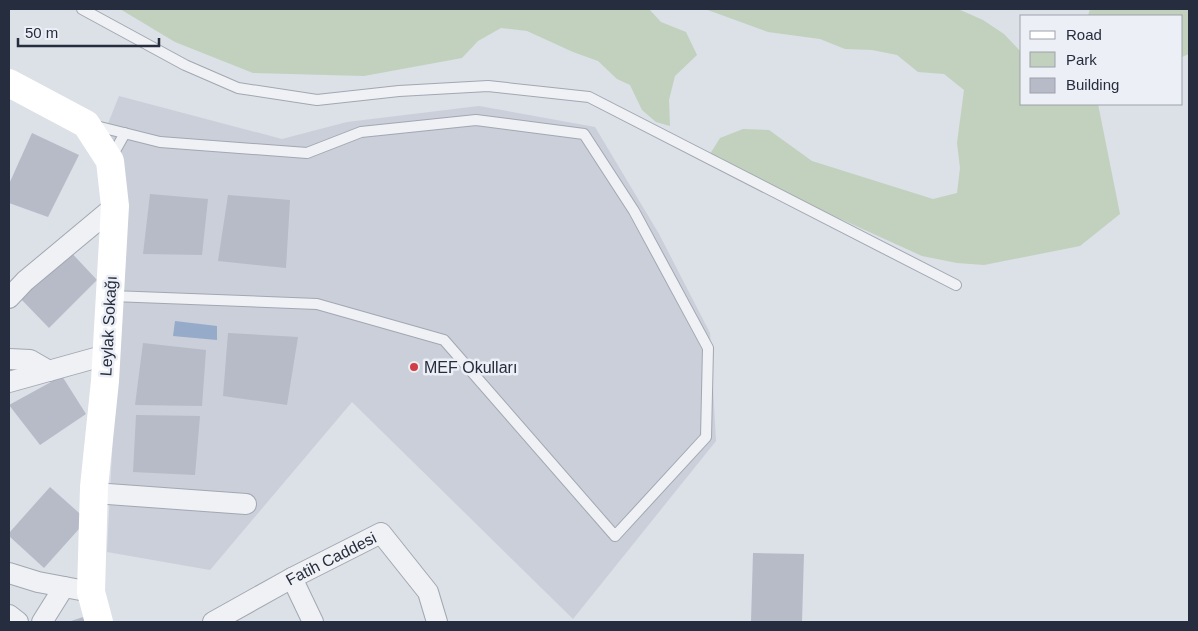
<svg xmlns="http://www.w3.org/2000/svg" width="1198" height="631" viewBox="0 0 1198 631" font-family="Arial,sans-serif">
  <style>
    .built { fill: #cacfd9 }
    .green { fill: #c1d1bd }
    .water { fill: #96abc9 }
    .building { fill: #b6bbc7 }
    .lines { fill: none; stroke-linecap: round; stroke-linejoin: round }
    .lane-casing { stroke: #a2a7b1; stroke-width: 12 }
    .street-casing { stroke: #a2a7b1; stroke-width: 22 }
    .lane { stroke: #eff1f5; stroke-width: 10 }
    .street { stroke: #eff1f5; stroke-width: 20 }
    .secondary { stroke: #fff; stroke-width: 28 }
    .poi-dot { fill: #d23c47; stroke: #eceff5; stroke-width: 2 }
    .labels { text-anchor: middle; stroke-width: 5; stroke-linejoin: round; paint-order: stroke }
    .street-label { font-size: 16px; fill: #262d3e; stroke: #eceff5 }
    .poi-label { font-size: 16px; fill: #262d3e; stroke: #eceff5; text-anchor: start }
  </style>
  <rect width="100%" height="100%" fill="#dce0e7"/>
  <!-- built -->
  <path class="built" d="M119,96L282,139L347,122L479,106L595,127L659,234L710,333L716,441L573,619L352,402L210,570L107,552L125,198L103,136Z"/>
  <!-- green -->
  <path class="green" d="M120,9H649L661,22L686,32L697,55L675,76L669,100L670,126L656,122L642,110L630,85L617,79L598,61L573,52L527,31L501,28L478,41L462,58L364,76L253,73L175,42Z
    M705,9H958L983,20L1004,34L1022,53V104H1098L1120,214L1080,246L984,265L957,263L922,256L755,180L710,154L720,138L743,129L769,130L812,161L933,199L957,193L960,168L957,143L964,90L944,74L918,72L897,55L872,50L845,49L820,39L768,32Z
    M1090,9H1189V54L1182,57V16H1088Z"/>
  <!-- water -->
  <path class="water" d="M175,321L217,326V340L173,336Z"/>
  <!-- building -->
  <path class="building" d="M32,133L79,155L48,217L9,203V184Z
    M150,194L208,199L202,255L143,254Z
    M228,195L290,200L286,268L218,261Z
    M66,247L97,280L49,328L19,297Z
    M228,333L298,337L287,405L223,396Z
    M143,343L206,350L202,406L135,405Z
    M62,376L86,414L40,445L9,405Z
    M136,415L200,416L195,475L133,472Z
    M50,487L87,520L44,568L9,536V533Z
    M753,553L804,554L802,622H751Z
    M83,617L85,622H68Z"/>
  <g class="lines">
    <!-- lane casing -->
    <g class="lane-casing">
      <path id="lane" d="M82,9L185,65L238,88L317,100L399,91L488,86L589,97L956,285
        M92,125L160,142L307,153L361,132L476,120L584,134L634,211L708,348L706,437L615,536L444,340L317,304L112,296
        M111,158L125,133"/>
    </g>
    <!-- street casing -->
    <g class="street-casing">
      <g id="street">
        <path d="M9,298L25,281L115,206"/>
        <path d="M9,359L30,360L49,371"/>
        <path d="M9,382L106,355"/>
        <path d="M94,493L246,504"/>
        <path d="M9,573L38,582L91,592"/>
        <path d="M292,578L313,622"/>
        <path d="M9,615L18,622"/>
        <path d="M42,622L64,587"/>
        <path id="s1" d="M213,622L292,578L381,533L428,592L437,622"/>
      </g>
    </g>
    <!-- lane -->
    <use href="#lane" class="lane"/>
    <!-- street -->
    <use href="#street" class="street"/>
    <!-- secondary -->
    <path class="secondary" d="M9,83L86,124L110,161L115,206L105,381L94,487L91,592L99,622"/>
  </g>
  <!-- markers -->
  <circle class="poi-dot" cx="414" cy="367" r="5"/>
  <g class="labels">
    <!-- street labels -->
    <g class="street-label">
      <text transform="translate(108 326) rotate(-87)" y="6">Leylak Sokağı</text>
      <text dy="6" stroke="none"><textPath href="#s1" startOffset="134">Fatih Caddesi</textPath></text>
    </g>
    <!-- poi labels -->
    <g class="poi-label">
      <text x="424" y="373">MEF Okulları</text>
    </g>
  </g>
  <!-- border -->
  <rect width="1198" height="631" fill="none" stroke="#262d3e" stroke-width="20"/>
  <!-- legend -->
  <rect x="1020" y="15" width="162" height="90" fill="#eceff5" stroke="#9da1ac"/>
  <rect x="1030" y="31" width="25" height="8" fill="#ffffff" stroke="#9da1ac"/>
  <text x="1066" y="40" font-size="15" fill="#262d3e">Road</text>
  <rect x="1030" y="52" width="25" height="15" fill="#c1d1bd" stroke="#9da1ac"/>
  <text x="1066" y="65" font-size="15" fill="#262d3e">Park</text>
  <rect x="1030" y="78" width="25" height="15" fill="#b6bbc7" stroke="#9da1ac"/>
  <text x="1066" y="90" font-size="15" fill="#262d3e">Building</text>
  <!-- scale -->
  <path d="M18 38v8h141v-8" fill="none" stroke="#262d3e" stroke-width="2.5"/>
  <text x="25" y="38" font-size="15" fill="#262d3e" stroke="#eceff5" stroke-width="4" paint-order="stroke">50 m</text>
</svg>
